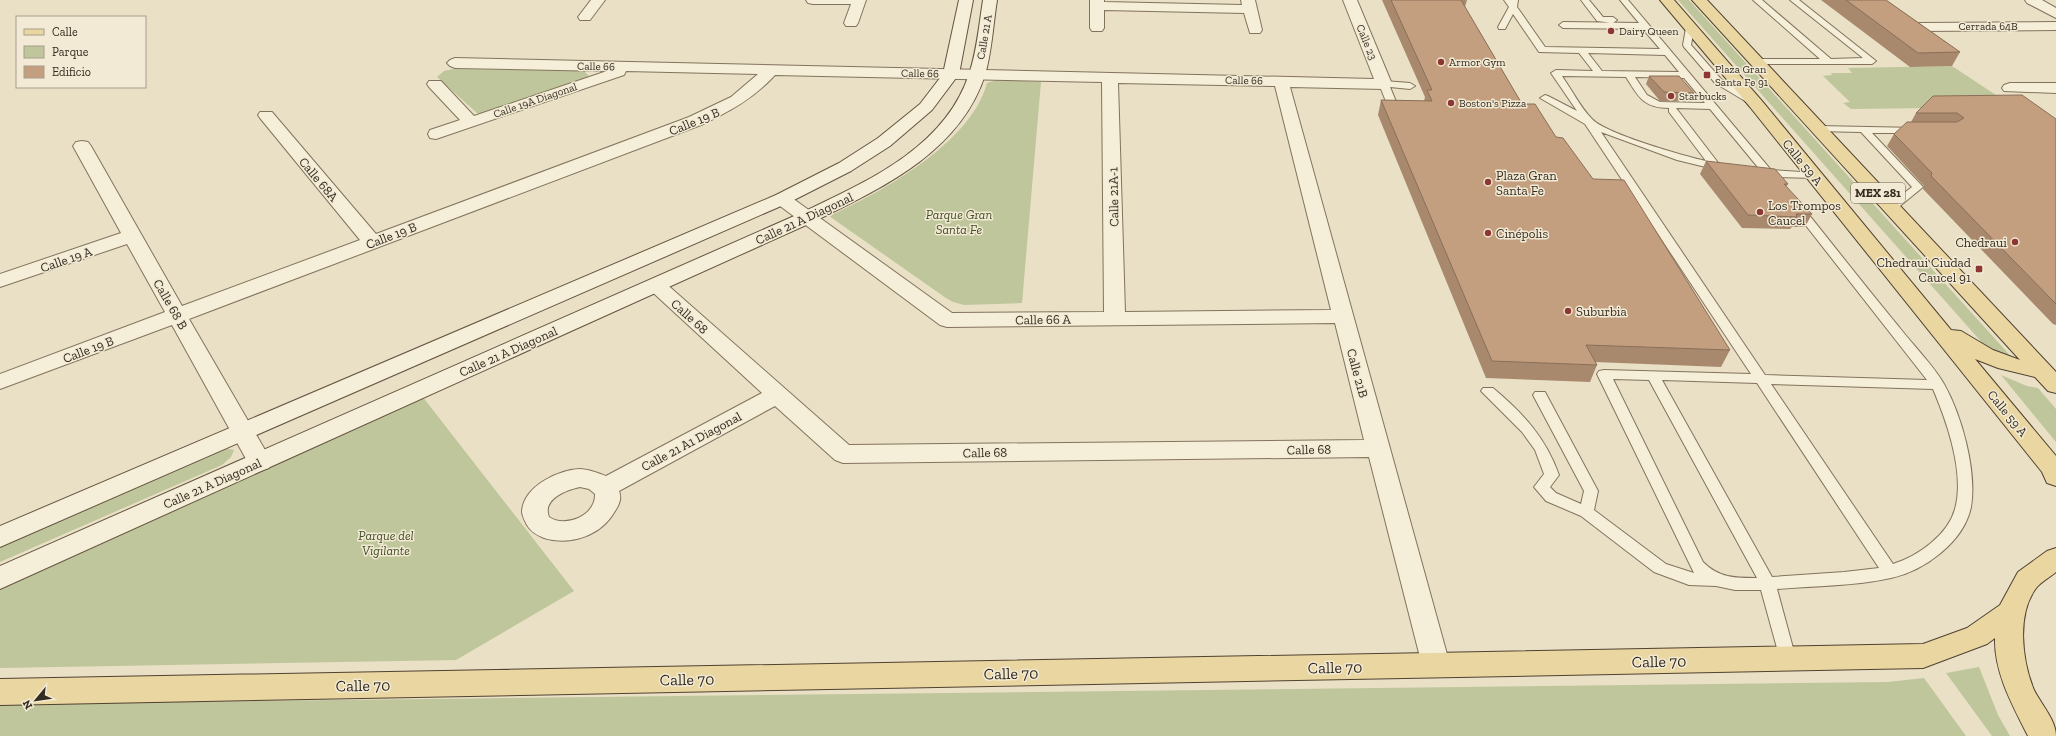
<svg xmlns="http://www.w3.org/2000/svg" width="2056" height="736" viewBox="0 0 2056 736" font-family="'Zilla Slab',serif">
  <style>
    .green { fill: #bfc69b }
    .lines { fill: none; stroke-linecap: round; stroke-linejoin: round }
    .lane-casing { stroke: #83735d; stroke-width: 2 }
    .street-casing { stroke: #83735d; stroke-width: 2 }
    .secondary-casing { stroke: #655440; stroke-width: 2 }
    .primary-casing { stroke: #514131; stroke-width: 2 }
    .lane { fill: #f5eed8; fill-rule: evenodd }
    .street { fill: #f5eed8; fill-rule: evenodd }
    .secondary { fill: #f5eed8; fill-rule: evenodd }
    .primary { fill: #e9d6a1; fill-rule: evenodd }
    .wall { fill: #a9896d }
    .building { fill: #c49f7f; stroke: #896f59 }
    .poi-dot { fill: #8c3733; stroke: #f2ead4; stroke-width: 1.5 }
    .labels { text-anchor: middle; stroke-width: 3; stroke-linejoin: round; paint-order: stroke }
    .far-street-label { font-size: 11px; fill: #342b20; stroke: #f2ead4 }
    .far-poi-label { font-size: 11px; fill: #342b20; stroke: #f2ead4; text-anchor: start }
    .shield { fill: #f2ead4; stroke: #6d6456; stroke-width: 1 }
    .shield-label { font-size: 12px; font-weight: bold; fill: #342b20 }
    .street-label { font-size: 13px; fill: #342b20; stroke: #f2ead4 }
    .poi-label { font-size: 13px; fill: #342b20; stroke: #f2ead4; text-anchor: start }
    .park-label { font-size: 13px; font-style: italic; fill: #434f28; stroke: #f2ead4 }
    .near-street-label { font-size: 16px; fill: #342b20; stroke: #f2ead4 }
  </style>
  <rect width="100%" height="100%" fill="#e9e0c6"/>
  <!-- green -->
  <path class="green" d="M1678,0H1689L2016,362L1993,355Z
    M1952,66L2014,107L1851,109L1843,103L1850,102L1823,76L1832,75L1831,73H1852L1848,68Z
    M453,69L584,71L589,76L587,78L485,113H477L437,77L444,71Z
    M997,80L1041,82L1022,303L964,305L953,302L946,298L829,216C882,192 971,143 987,83Z
    M2001,375L2027,386L2038,388L2056,409V442Z
    M422,396L574,591L456,660L0,668V586Z
    M225,448L234,450L231,457L222,465L0,562V544Z
    M1979,667L1998,715L2010,736H1992L1946,673Z
    M1924,678L1966,736H0V704L1888,682Z"/>
  <g class="lines">
    <!-- lane casing -->
    <g class="lane-casing">
      <path id="lane" d="M1504,0H1518L1517,7L1545,47L1660,49L1643,29L1563,28L1559,25L1563,22L1639,23L1620,0H1628L1771,170L1817,173L1818,175L1817,177L1813,178L1777,177L1780,181L1779,183H1771L1765,176L1761,175L1760,173L1761,171L1710,109L1676,108L1719,164L1726,166L1727,168L1726,170L1722,171L1677,160L1601,132L1765,375L1927,380L1793,209L1792,207L1793,205H1801C1834,246 1866,287 1899,327C1913,345 1933,365 1944,384C1962,416 1977,471 1971,507C1964,542 1924,571 1891,578C1854,586 1815,586 1777,589L1796,659L1794,664L1788,666L1782,664L1780,659L1761,590H1735L1716,586L1689,585L1654,572L1581,516L1546,501L1534,487L1544,474L1535,450L1522,432L1481,391L1483,388H1493C1523,413 1546,438 1559,475L1550,487L1556,493L1581,504L1584,491L1533,395L1535,392H1545L1598,491L1594,510L1666,564L1694,573L1597,374L1599,371L1604,370L1751,374L1585,124L1540,98L1545,95L1548,96L1577,111L1551,73L1556,70L1593,71L1579,53L1539,52L1513,14L1505,29H1499L1498,27L1509,7ZM1588,53L1665,55L1679,72L1602,71ZM1562,76L1626,77C1638,96 1643,108 1669,108V112L1706,161C1684,156 1606,134 1592,119C1580,107 1572,90 1562,76ZM1635,77L1684,78L1705,103L1660,102L1647,95ZM1613,379L1649,380L1757,578C1735,578 1719,578 1703,562ZM1662,380L1757,383L1879,568L1844,572L1772,577ZM1771,384L1933,389C1947,422 1965,473 1955,509C1948,535 1918,556 1893,564Z
        M1581,0H1589L1603,17H1613L1617,20L1613,23L1597,21Z
        M1753,0H1762L1831,59L1863,58L1790,0H1799L1876,61L1872,64H1754V60L1757,59H1820Z
        M1690,25L1694,28L1691,45L1721,79L1756,100V104H1750L1715,83L1684,47L1683,45L1686,28Z
        M1384,81L1410,83L1415,86L1410,89L1390,87L1397,104L1392,107L1387,104L1379,84Z
        M1818,126L1919,128L1921,130L1919,132L1916,133H1872L1923,187L1895,210H1887L1886,208L1887,206L1912,187L1861,132L1815,131L1813,129L1815,127Z"/>
    </g>
    <!-- street casing -->
    <g class="street-casing">
      <path id="street" d="M591,0H605L590,20H580L578,17Z
        M806,0H866L858,23L856,26H846L844,23L851,4H813L808,3Z
        M1090,0H1104V2L1242,5L1241,0H1255L1262,30L1260,33H1250L1244,13L1104,10V28L1102,31H1092L1090,28Z
        M1343,0H1357L1392,84L1390,87L1384,89L1290,87L1450,665L1446,674L1436,677L1426,674L1422,665L1369,457L843,463L835,460L775,406L619,491C622,499 619,505 615,511C601,536 570,546 544,538C537,535 531,532 527,525C525,521 522,516 522,511C524,486 558,470 580,469C588,469 598,473 606,476L762,393L649,289L646,285L649,281L656,279L663,281L849,445L1364,440L1335,323L947,327L940,325L776,203L773,199L776,195L782,194L788,195L952,313L1104,312L1102,82L775,75C754,98 729,112 701,125L189,319L272,462L269,468L260,471L251,468L172,325L0,389V374L165,312L127,244L0,287V274L121,233L73,146L76,142L82,141L88,142L91,146L182,306L360,240L260,118L258,115L260,112H272L376,234L689,117L731,97L758,74L626,71L624,75L436,139L430,138L428,134L430,130L460,120L429,87L427,84L429,81H441L474,116L607,71L455,68L450,66L447,63L450,60L455,58L1374,79ZM1118,83L1275,86L1331,310L1125,312ZM580,487L589,489L595,494C596,516 565,528 549,517C542,499 566,490 580,487Z
        M2025,0H2042L2056,8V18L2027,3Z
        M2056,22V30L1920,31L1915,30L1913,27L1915,24L1920,23Z
        M2010,83H2056V93L2004,91L2002,88L2004,85Z"/>
    </g>
    <!-- secondary casing -->
    <g class="secondary-casing">
      <path id="secondary" d="M959,0H973L959,74L932,110L890,146L851,171L788,203L0,547V526L776,195L839,163L878,138L920,104L943,74Z
        M983,0H997C993,25 992,51 985,75C960,152 882,188 815,221L0,589V566L801,213C866,182 945,148 969,74C977,51 979,25 983,0Z"/>
    </g>
    <!-- primary casing -->
    <g class="primary-casing">
      <path id="primary" d="M1660,0H1674L1762,101L1951,330L1961,331L1993,350L2020,360L1692,0H1707L2056,372V393L2048,391L2035,377L1998,368L1975,359L2056,456V486L2047,483L2042,472L1750,107Z
        M2056,548V572C2050,577 2041,582 2037,587C2016,613 2022,661 2034,690C2041,704 2056,720 2056,736H2028C2013,706 1994,673 1995,638L1987,644L1923,668L0,705V679L1923,644L1967,628L2000,605L2018,572L2047,551Z"/>
    </g>
    <!-- lane -->
    <use href="#lane" class="lane"/>
    <!-- street -->
    <use href="#street" class="street"/>
    <!-- secondary -->
    <use href="#secondary" class="secondary"/>
    <!-- primary -->
    <use href="#primary" class="primary"/>
  </g>
  <!-- wall -->
  <path class="wall" d="M1382,0H1467L1465,7L1522,104L1556,137L1593,179L1730,350L1721,367L1595,362L1597,365L1590,382L1486,378L1378,115L1381,100L1424,101L1425,97Z
    M1821,0H1886L1960,52L1952,66L1910,67Z
    M1649,76L1694,93L1691,101H1660L1646,84Z
    M1933,96L2056,119V325L2053,324L1923,189L1924,186L1887,146L1894,134L1911,122L1916,113Z
    M1706,161L1788,184L1786,187L1812,214L1805,227H1792L1790,229L1742,228L1700,174Z"/>
  <!-- building -->
  <path class="building" d="M1391,0H1461L1522,104H1535L1556,137L1563,138L1593,179L1624,180L1730,350L1586,345L1597,365L1492,361L1381,100L1432,101L1427,90H1432Z
    M1846,0H1886L1960,52L1918,53Z
    M1649,76H1679L1694,93L1664,92Z
    M2022,95L2056,119V304L1931,176L1932,173L1894,134L1907,122H1957L1964,118L1957,113H1916L1933,96Z
    M1706,161L1775,169L1788,184H1784L1812,214H1796L1797,217L1748,215Z"/>
  <!-- markers -->
  <g class="poi-dot">
    <circle cx="1611" cy="31" r="4"/>
    <circle cx="1441" cy="62" r="4"/>
    <rect x="1703" y="71" width="8" height="8" rx="2"/>
    <circle cx="1671" cy="96" r="4"/>
    <circle cx="1451" cy="103" r="4"/>
    <circle cx="1488" cy="182" r="4"/>
    <circle cx="1760" cy="212" r="4"/>
    <circle cx="1488" cy="233" r="4"/>
    <circle cx="2015" cy="242" r="4"/>
    <rect x="1975" y="265" width="8" height="8" rx="2"/>
    <circle cx="1568" cy="311" r="4"/>
  </g>
  <g class="labels">
    <!-- far-street labels -->
    <g class="far-street-label">
      <text x="1988" y="30">Cerrada 64B</text>
      <text transform="translate(984 37) rotate(-80)" y="4">Calle 21 A</text>
      <text transform="translate(1367 42) rotate(68)" y="4">Calle 23</text>
      <text transform="translate(596 66) rotate(1)" y="4">Calle 66</text>
      <text transform="translate(920 73) rotate(1)" y="4">Calle 66</text>
      <text transform="translate(1244 80) rotate(1)" y="4">Calle 66</text>
      <text transform="translate(535 100) rotate(-19)" y="4">Calle 19A Diagonal</text>
    </g>
    <!-- far-poi labels -->
    <g class="far-poi-label">
      <text x="1619" y="35">Dairy Queen</text>
      <text x="1449" y="66">Armor Gym</text>
      <text x="1715" y="73">Plaza Gran<tspan x="1715" dy="13">Santa Fe 91</tspan></text>
      <text x="1679" y="100">Starbucks</text>
      <text x="1459" y="107">Boston's Pizza</text>
    </g>
    <!-- shield labels -->
    <rect class="shield" x="1851" y="183" width="54" height="20" rx="3"/>
    <g class="shield-label">
      <text x="1878" y="197">MEX 281</text>
    </g>
    <!-- street labels -->
    <g class="street-label">
      <text transform="translate(694 121) rotate(-22)" y="5">Calle 19 B</text>
      <text transform="translate(1803 162) rotate(51)" y="5">Calle 59 A</text>
      <text transform="translate(319 179) rotate(50)" y="5">Calle 68A</text>
      <text transform="translate(1113 197) rotate(-91)" y="5">Calle 21A-1</text>
      <text transform="translate(804 218) rotate(-25)" y="5">Calle 21 A Diagonal</text>
      <text transform="translate(391 235) rotate(-21)" y="5">Calle 19 B</text>
      <text transform="translate(66 259) rotate(-19)" y="5">Calle 19 A</text>
      <text transform="translate(171 304) rotate(60)" y="5">Calle 68 B</text>
      <text transform="translate(690 316) rotate(42)" y="5">Calle 68</text>
      <text transform="translate(1043 319) rotate(-1)" y="5">Calle 66 A</text>
      <text transform="translate(88 349) rotate(-21)" y="5">Calle 19 B</text>
      <text transform="translate(508 351) rotate(-24)" y="5">Calle 21 A Diagonal</text>
      <text transform="translate(1358 373) rotate(75)" y="5">Calle 21B</text>
      <text transform="translate(2008 413) rotate(51)" y="5">Calle 59 A</text>
      <text transform="translate(691 441) rotate(-28)" y="5">Calle 21 A1 Diagonal</text>
      <text transform="translate(1309 449) rotate(-1)" y="5">Calle 68</text>
      <text transform="translate(985 452) rotate(-1)" y="5">Calle 68</text>
      <text transform="translate(212 483) rotate(-24)" y="5">Calle 21 A Diagonal</text>
    </g>
    <!-- poi labels -->
    <g class="poi-label">
      <text x="1496" y="180">Plaza Gran<tspan x="1496" dy="15">Santa Fe</tspan></text>
      <text x="1768" y="210">Los Trompos<tspan x="1768" dy="15">Caucel</tspan></text>
      <text x="1496" y="238">Cinépolis</text>
      <text x="2007" y="247" text-anchor="end">Chedraui</text>
      <text x="1971" y="267" text-anchor="end">Chedraui Ciudad<tspan x="1971" dy="15">Caucel 91</tspan></text>
      <text x="1576" y="316">Suburbia</text>
    </g>
    <!-- park labels -->
    <g class="park-label">
      <text x="959" y="219">Parque Gran<tspan x="959" dy="15">Santa Fe</tspan></text>
      <text x="386" y="540">Parque del<tspan x="386" dy="15">Vigilante</tspan></text>
    </g>
    <!-- near-street labels -->
    <g class="near-street-label">
      <text transform="translate(1659 661) rotate(-1)" y="6">Calle 70</text>
      <text transform="translate(1335 667) rotate(-1)" y="6">Calle 70</text>
      <text transform="translate(1011 673) rotate(-1)" y="6">Calle 70</text>
      <text transform="translate(687 679) rotate(-1)" y="6">Calle 70</text>
      <text transform="translate(363 685) rotate(-1)" y="6">Calle 70</text>
    </g>
  </g>
  <!-- legend -->
  <rect x="16" y="16" width="130" height="72" fill="#f2ead4" stroke="#a69e8c"/>
  <rect x="24" y="29" width="20" height="6" fill="#e9d6a1" stroke="#a69e8c"/>
  <text x="52" y="36" font-size="12" fill="#342b20">Calle</text>
  <rect x="24" y="46" width="20" height="12" fill="#bfc69b" stroke="#a69e8c"/>
  <text x="52" y="56" font-size="12" fill="#342b20">Parque</text>
  <rect x="24" y="66" width="20" height="12" fill="#c49f7f" stroke="#a69e8c"/>
  <text x="52" y="76" font-size="12" fill="#342b20">Edificio</text>
  <!-- north arrow -->
  <g transform="translate(36 700) rotate(241)" stroke="#f2ead4" stroke-width="3" paint-order="stroke">
  <path d="M0-3L7 15L0 10L-7 15Z" fill="#342b20"/>
  <text y="-6" font-size="11" font-weight="bold" text-anchor="middle" fill="#342b20">N</text>
  </g>
</svg>
